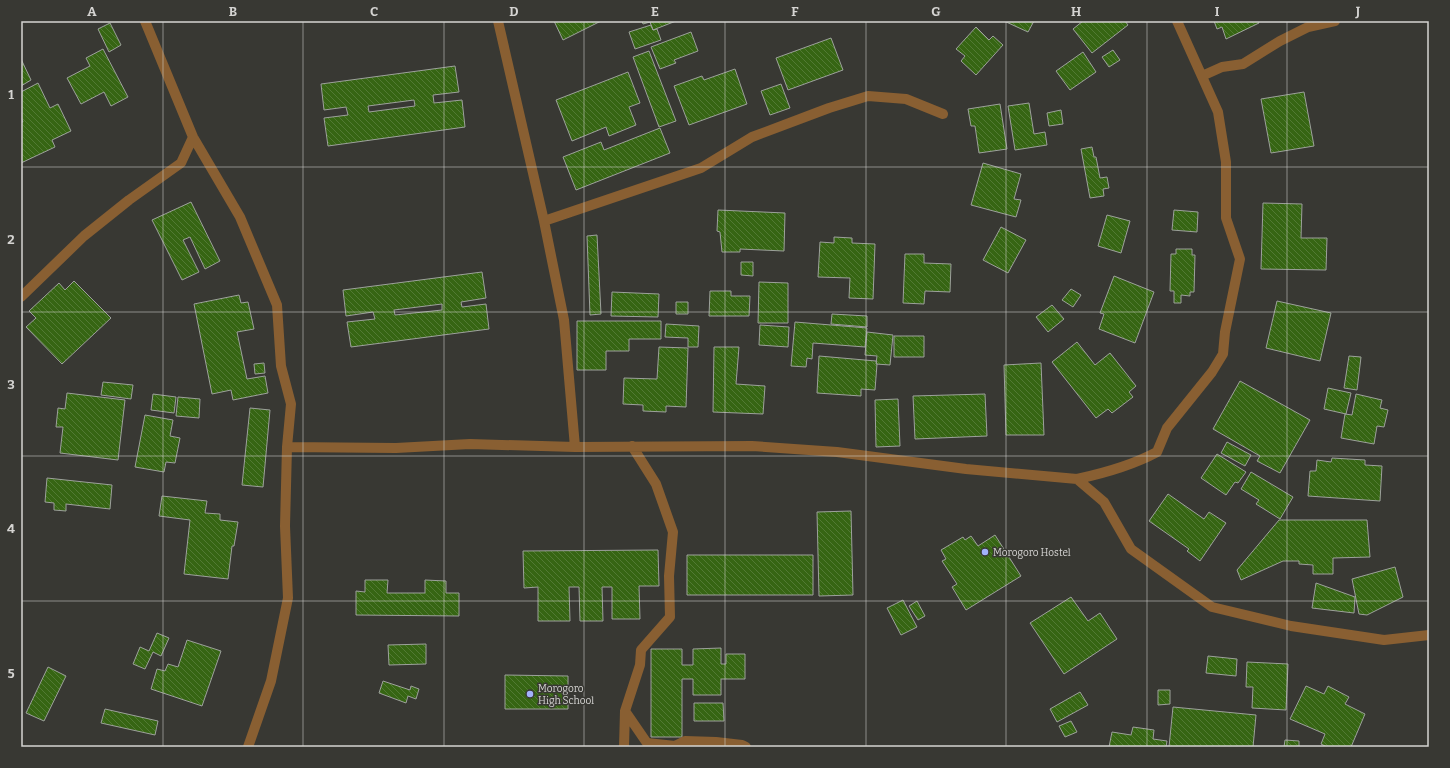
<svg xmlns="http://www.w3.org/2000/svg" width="1450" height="768" viewBox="0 0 1450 768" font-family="Bitter,serif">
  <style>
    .building { fill: url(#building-back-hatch); stroke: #9da19c; fill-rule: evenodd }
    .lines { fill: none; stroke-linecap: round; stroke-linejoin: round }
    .minor { stroke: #895f32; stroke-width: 10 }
    .grid { fill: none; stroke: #d5d4d2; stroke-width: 1; stroke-opacity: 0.55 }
    .poi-dot { fill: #a3b2fd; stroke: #383833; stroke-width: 1.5 }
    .labels { text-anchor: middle; stroke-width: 3; stroke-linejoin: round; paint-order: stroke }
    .poi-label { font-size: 10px; fill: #d5d4d2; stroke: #383833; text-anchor: start }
    .neatline { fill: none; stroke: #d5d4d2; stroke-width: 1.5 }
    .grid-label { font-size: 13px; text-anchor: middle; font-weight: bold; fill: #d5d4d2 }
  </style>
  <defs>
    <pattern id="building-back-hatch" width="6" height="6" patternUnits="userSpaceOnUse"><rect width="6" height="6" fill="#366513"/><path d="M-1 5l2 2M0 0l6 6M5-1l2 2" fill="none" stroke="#527a34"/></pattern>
  </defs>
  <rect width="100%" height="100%" fill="#383833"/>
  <!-- building -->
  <path class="building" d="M554,21H601L563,40Z
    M642,21H676L653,30L650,22L643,24Z
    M1004,21H1034L1028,32Z
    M1083,21H1125L1128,25L1092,53L1073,29Z
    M1214,21H1258L1259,23L1226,39L1222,27L1217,29Z
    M110,23L121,45L109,52L98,29Z
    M651,25L653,30L657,29L661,40L635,49L629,32Z
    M976,27L989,40L993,36L1003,45L976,75L961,61L965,56L956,49Z
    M691,32L698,51L674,60L676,63L660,69L651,47Z
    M831,38L843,70L788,90L776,58Z
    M103,49L128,97L111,106L104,92L81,104L67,78L90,66L86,58Z
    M1113,50L1120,60L1109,67L1102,57Z
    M649,51L676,121L659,127L633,57Z
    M1083,52L1096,72L1070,90L1056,71Z
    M21,59L31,80L21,86Z
    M455,66L459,92L433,95L434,103L462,100L465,127L328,146L324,118L348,115L346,107L324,110L321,84ZM414,100L415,106L369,112L368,106Z
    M735,69L747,104L689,125L674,86L702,76L704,80Z
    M628,72L640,103L629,107L636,125L609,136L606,127L572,141L556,100Z
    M38,83L50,108L58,104L71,131L52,140L55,147L21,163V122H23L21,118V92Z
    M781,84L790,108L770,115L761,91Z
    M1304,92L1314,146L1271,153L1261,99Z
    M1029,103L1034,134L1045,132L1047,145L1015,150L1008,106Z
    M1000,104L1007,149L979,153L975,126H971L968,109Z
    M1061,110L1063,124L1049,126L1047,113Z
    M660,128L670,153L576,190L563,157L601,142L604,150Z
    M1092,147L1094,157H1096L1100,178L1107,177L1109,188L1103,189L1104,196L1090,198L1081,149Z
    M983,163L1021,174L1014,199L1021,200L1016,217L971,205Z
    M191,202L220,261L205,269L190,237L183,240L199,272L182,280L152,220Z
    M1263,203L1302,204L1301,238H1327L1326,270L1261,269Z
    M718,210L785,213L784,251L740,249V252H722L720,232L717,231Z
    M1174,210L1198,212L1197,232L1172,230Z
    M1107,215L1130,221L1121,253L1098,246Z
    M1001,227L1026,240L1008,273L983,260Z
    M597,235L601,314L590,315L587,236Z
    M834,237L852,238V243L875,244L873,299L849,298L850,278L818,277L820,242L834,243Z
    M1176,249H1192V255H1195L1194,292H1190V296L1181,295V303H1174V291H1170L1171,254H1176Z
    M905,254H924V263L951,264L950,292L925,291L924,304L903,303Z
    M741,262H753V276L741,275Z
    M482,272L486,298L461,302L462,307L486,304L489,329L351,347L347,322L375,319L373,312L346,316L343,290ZM442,304V310L395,315L394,310Z
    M1114,276L1154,292L1135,343L1099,329L1104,314L1100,313Z
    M74,281L111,318L62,364L26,327L36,318L29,311L59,283L65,290Z
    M759,282L788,283V323H758Z
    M1071,289L1081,295L1073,307L1062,300Z
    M710,291H731V296H750L749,316H709Z
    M612,292L659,294L658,317L611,316Z
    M239,295L241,303L248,302L254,329L237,332L247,379L265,376L268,393L233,400L231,390L212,394L194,304Z
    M1277,301L1331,313L1320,361L1266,348Z
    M676,302H688V314H676Z
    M1052,305L1064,319L1048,332L1036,317Z
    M832,314L867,316V327L831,324Z
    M577,321H661V339H629V351H606V370H577Z
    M795,322L867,328L865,347L813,343L812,359L807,358L806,367L791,366Z
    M666,324L699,326L698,347H688V338L665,337Z
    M760,325L789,327L788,347L759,345Z
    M867,332L893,335L890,365L876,364L877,356L865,355Z
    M894,336H924V357H894Z
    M1077,342L1095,365L1110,353L1136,386L1129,392L1133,397L1112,413L1108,409L1096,418L1052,362Z
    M659,347L688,348L686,407L666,406V412L643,411V405L623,404L624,378L657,379Z
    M714,347H739L736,384L765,386L763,414L713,412Z
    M819,356L876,361L877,364L875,390L861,389V396L817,393Z
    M1349,356L1361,357L1357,390L1344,388Z
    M264,363L265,373L255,374L254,364Z
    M1041,363L1044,435H1006L1004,365Z
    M1240,381L1310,420L1280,473L1257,461L1260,456L1213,429Z
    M103,382L133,385L131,399L101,395Z
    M1328,388L1351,393L1346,414L1324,409Z
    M67,393L125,400L118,460L60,453L63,427H56L58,408L65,409Z
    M153,394L176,397L174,413L151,410Z
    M985,394L987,436L915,439L913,396Z
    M1356,394L1382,400L1380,408L1388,410L1384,427L1377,426L1374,444L1341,438L1345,414L1352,415Z
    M178,397L200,399L199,418L176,416Z
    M898,399L900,446L876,447L875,400Z
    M250,408L270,410L263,487L242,485Z
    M145,415L173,420L170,436L180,438L175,463L166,462L164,472L135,467Z
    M1227,442L1251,455L1245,466L1221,453Z
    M1217,454L1246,472L1238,483L1235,482L1226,495L1201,478Z
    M1332,458L1365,460V465L1382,466L1380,501L1308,496L1310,471H1316L1317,460L1331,462Z
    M1251,472L1293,497L1280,519L1256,504L1259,500L1241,489Z
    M47,478L112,485L110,509L66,504V511L54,510V503L45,502Z
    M1168,494L1204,519L1209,512L1226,523L1200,561L1187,551L1189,549L1149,521Z
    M162,496L207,501L205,513L220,514V520L238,522L234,546H232L228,579L184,574L190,520L159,516Z
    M851,511L853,595L819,596L817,512Z
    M1279,520H1367L1370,557L1333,558V574H1313V565L1299,564V561H1283L1241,580L1237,570Z
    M995,535L1021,576L966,610L952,587L957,584L942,561L946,559L941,550L963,537L965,540L971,536L978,546Z
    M658,550L659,586H639L640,619H612V587H602L603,621H580L579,587H569L570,621H538V587L524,588L523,551Z
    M687,555H813V595H687Z
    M1395,567L1403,597L1367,615L1359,614L1352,579Z
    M365,580H388L387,593H425V580L446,581V593H459V616L356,615V591L365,592Z
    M1316,583L1355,597L1354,613L1312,608Z
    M1071,597L1088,621L1100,613L1117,639L1064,674L1030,623Z
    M903,600L917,627L901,635L887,608Z
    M917,601L925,616L918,620L909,606Z
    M157,633L169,638L161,656L153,652L145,669L133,664L140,647L149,651Z
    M187,640L221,651L202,706L151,689L157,669L165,671L168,664L178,667Z
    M426,644V664L389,665L388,645Z
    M721,648V664H726V654H745V679H721V695H693V679H682V737H651V649H682V665H693V649Z
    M1208,656L1237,659L1236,676L1206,673Z
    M1247,662L1288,664L1286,710L1252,708L1253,687H1246Z
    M48,667L66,676L44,721L26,713Z
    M505,675L568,676V709H505Z
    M383,681L410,690L411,686L419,689L416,699L408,696L406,703L379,693Z
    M1306,686L1324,694L1328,686L1349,697L1345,704L1365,714L1351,747H1327L1321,744L1325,734L1290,719Z
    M1158,690H1170V704L1158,705Z
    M1080,692L1088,705L1057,722L1050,709Z
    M694,703H723L724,721H694Z
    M1173,707L1256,715L1253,747H1169Z
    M105,709L158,721L155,735L101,723Z
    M1071,721L1077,732L1065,737L1059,726Z
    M1133,727L1154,730L1153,739L1167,741L1166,747H1109L1112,732L1131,735Z
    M1285,740L1299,741V747H1284Z"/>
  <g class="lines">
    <!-- minor -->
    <path class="minor" d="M145,21L193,137L240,217L277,305L281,366L291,404L287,447L285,526L288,598L271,681L248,747
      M498,21L544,221L564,320L575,447
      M1202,76L1222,67L1243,64L1280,41L1308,27L1335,21
      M544,221L701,168L752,137L829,108L868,96L906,99L943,114
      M21,297L84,236L129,200L181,163L193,137
      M287,447L396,448L470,444L575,447L752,446L837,452L966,469L1077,479L1104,502L1131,549L1212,607L1291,626L1384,640L1429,635
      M1077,479C1105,473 1131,466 1157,452L1167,428L1212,372L1223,354L1225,332L1240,259L1226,218V162L1218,112L1177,21
      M625,711L647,743L675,746L685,741L716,742L742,745L746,747
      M624,747L625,711L640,665L641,650L670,617L669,576L673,532L656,484L632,446"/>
  </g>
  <!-- grid -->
  <path class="grid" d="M163,21V747M303,21V747M444,21V747M584,21V747M725,21V747M866,21V747M1006,21V747M1147,21V747M1287,21V747M21,167H1429M21,312H1429M21,456H1429M21,601H1429"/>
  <!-- markers -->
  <g class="poi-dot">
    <circle cx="985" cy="552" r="4"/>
    <circle cx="530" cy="694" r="4"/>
  </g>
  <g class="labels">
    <!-- poi labels -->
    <g class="poi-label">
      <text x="993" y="556">Morogoro Hostel</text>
      <text x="538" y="692">Morogoro<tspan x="538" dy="12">High School</tspan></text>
    </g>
  </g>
  <!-- border -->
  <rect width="1450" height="768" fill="none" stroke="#383833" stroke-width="44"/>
  <rect x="22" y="22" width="1406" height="724" class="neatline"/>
  <g class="grid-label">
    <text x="92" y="16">A</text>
    <text x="233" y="16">B</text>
    <text x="374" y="16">C</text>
    <text x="514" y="16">D</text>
    <text x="655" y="16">E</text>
    <text x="795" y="16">F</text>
    <text x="936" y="16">G</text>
    <text x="1076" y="16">H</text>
    <text x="1217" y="16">I</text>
    <text x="1358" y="16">J</text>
    <text x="11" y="99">1</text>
    <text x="11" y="244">2</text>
    <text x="11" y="389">3</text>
    <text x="11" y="533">4</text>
    <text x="11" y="678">5</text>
  </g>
</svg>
